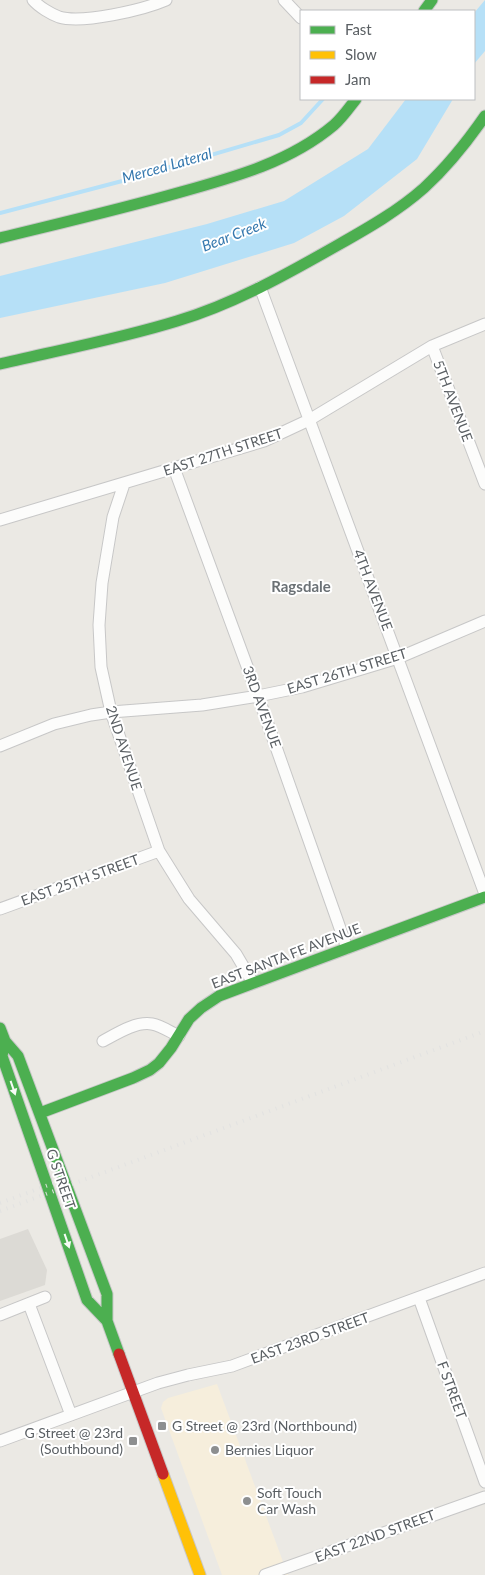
<svg xmlns="http://www.w3.org/2000/svg" width="485" height="1575" viewBox="0 0 485 1575" font-family="Lato,sans-serif">
  <style>
    .commercial { fill: #f6eedc }
    .industrial { fill: #dcdad5 }
    .water { fill: #b6e0f7 }
    .lines { fill: none; stroke-linecap: round; stroke-linejoin: round }
    .stream { stroke: #b6e0f7; stroke-width: 4 }
    .street-casing { stroke: #c7c7c7; stroke-width: 13 }
    .fast-casing { stroke: #c8c8c8; stroke-width: 13 }
    .slow-casing { stroke: #c8c8c8; stroke-width: 13 }
    .jam-casing { stroke: #c8c8c8; stroke-width: 13 }
    .street { stroke: #fcfcfb; stroke-width: 11 }
    .fast { stroke: #4caf50; stroke-width: 11 }
    .slow { stroke: #ffc107; stroke-width: 11 }
    .jam { stroke: #c62828; stroke-width: 11 }
    .rail { stroke: #e2e2e1; stroke-width: 4; stroke-dasharray: 1 6; stroke-linecap: butt }
    .oneway { fill: #f6fbf6 }
    .poi-dot { fill: #8d8f90; stroke: #fff; stroke-width: 2 }
    .labels { text-anchor: middle; stroke-width: 4; stroke-linejoin: round; paint-order: stroke }
    .street-label { font-size: 14px; fill: #5a5f63; stroke: #fff }
    .poi-label { font-size: 14px; fill: #5a5f63; stroke: #fff; text-anchor: start }
    .water-label { font-size: 15px; font-style: italic; fill: #3578ae; stroke: #fff }
    .neighbourhood-label { font-size: 15px; font-weight: bold; fill: #6b7175; stroke: #fff }
  </style>
  <rect width="100%" height="100%" fill="#ebe9e4"/>
  <!-- commercial -->
  <path class="commercial" d="M217,1384L288,1575H222L161,1408L163,1402L168,1398Z"/>
  <!-- industrial -->
  <path class="industrial" d="M28,1229L47,1270L45,1285L0,1301V1239Z"/>
  <!-- water -->
  <path class="water" d="M485,0V51L474,64V13Z
    M406,99H453L417,159L344,216L294,243L165,283L0,318V276L207,224L284,201L368,149Z"/>
  <g class="lines">
    <!-- stream -->
    <path class="stream" d="M0,213L126,180L279,135L301,123L323,99"/>
    <!-- street casing -->
    <g class="street-casing">
      <path id="street" d="M33,0C39,7 51,14 59,17C82,24 143,10 166,0
        M284,0L301,18
        M260,287L485,894
        M432,346L485,484
        M174,468L258,696L347,948
        M124,484L113,517L102,583L99,625L101,667L111,712L159,851L189,899L236,954L253,983
        M0,520L264,441L309,420L432,346L485,324
        M0,746L54,724L91,715L111,712L202,705L258,696L302,687L398,658L485,621
        M0,909L159,851
        M103,1041C116,1034 136,1021 152,1024C162,1026 170,1032 179,1036
        M419,1298L485,1482
        M29,1304L71,1415
        M0,1315L45,1297
        M0,1441L158,1383L188,1375L232,1366L485,1273
        M265,1575L485,1497"/>
    </g>
    <!-- fast casing -->
    <g class="fast-casing">
      <path id="fast" d="M424,11L432,0
        M0,238C61,223 121,209 181,192C235,177 290,162 334,125C342,118 349,108 356,99
        M0,364C59,350 119,339 177,321C234,304 287,274 338,245C368,228 398,211 424,188C447,167 467,142 485,116
        M0,1028L5,1041L18,1056L107,1294V1321L119,1354
        M5,1041L2,1056L87,1300L107,1321
        M40,1113L133,1078L150,1070L159,1063L171,1048L189,1019L201,1008L219,996L485,897"/>
    </g>
    <!-- slow casing -->
    <g class="slow-casing">
      <path id="slow" d="M163,1474L200,1575"/>
    </g>
    <!-- jam casing -->
    <g class="jam-casing">
      <path id="jam" d="M119,1354L163,1474"/>
    </g>
    <!-- street -->
    <use href="#street" class="street"/>
    <!-- fast -->
    <use href="#fast" class="fast"/>
    <!-- slow -->
    <use href="#slow" class="slow"/>
    <!-- jam -->
    <use href="#jam" class="jam"/>
    <!-- rail -->
    <path class="rail" d="M0,1203L54,1183
      M0,1211L485,1031"/>
  </g>
  <!-- one-way arrows -->
  <defs><path id="oneway-solid" d="M-6-.8H1V-3.2L6.5 0L1 3.2V.8H-6Z" transform="scale(1.25)"/></defs>
  <g class="oneway">
    <use href="#oneway-solid" transform="translate(13 1088) rotate(71)"/>
    <use href="#oneway-solid" transform="translate(67 1241) rotate(71)"/>
  </g>
  <!-- markers -->
  <g class="poi-dot">
    <rect x="157" y="1421" width="10" height="10" rx="2.5"/>
    <rect x="128" y="1436" width="10" height="10" rx="2.5"/>
    <circle cx="215" cy="1450" r="5"/>
    <circle cx="247" cy="1501" r="5"/>
  </g>
  <g class="labels">
    <!-- street labels -->
    <g class="street-label">
      <text transform="translate(453 401) rotate(69)" y="5">5TH AVENUE</text>
      <text transform="translate(223 452) rotate(-18)" y="5">EAST 27TH STREET</text>
      <text transform="translate(373 590) rotate(69)" y="5">4TH AVENUE</text>
      <text transform="translate(347 671) rotate(-17)" y="5">EAST 26TH STREET</text>
      <text transform="translate(262 707) rotate(70)" y="5">3RD AVENUE</text>
      <text transform="translate(124 748) rotate(72)" y="5">2ND AVENUE</text>
      <text transform="translate(80 880) rotate(-20)" y="5">EAST 25TH STREET</text>
      <text transform="translate(286 956) rotate(-21)" y="5">EAST SANTA FE AVENUE</text>
      <text transform="translate(61 1179) rotate(71)" y="5">G STREET</text>
      <text transform="translate(310 1338) rotate(-20)" y="5">EAST 23RD STREET</text>
      <text transform="translate(452 1390) rotate(70)" y="5">F STREET</text>
      <text transform="translate(375 1536) rotate(-20)" y="5">EAST 22ND STREET</text>
    </g>
    <!-- poi labels -->
    <g class="poi-label">
      <text x="172" y="1431">G Street @ 23rd (Northbound)</text>
      <text x="123" y="1438" text-anchor="end">G Street @ 23rd<tspan x="123" dy="16">(Southbound)</tspan></text>
      <text x="225" y="1455">Bernies Liquor</text>
      <text x="257" y="1498">Soft Touch<tspan x="257" dy="16">Car Wash</tspan></text>
    </g>
    <!-- water labels -->
    <g class="water-label">
      <text transform="translate(167 166) rotate(-16)" y="5">Merced Lateral</text>
      <text transform="translate(234 235) rotate(-21)" y="5">Bear Creek</text>
    </g>
    <!-- neighbourhood labels -->
    <g class="neighbourhood-label">
      <text x="301" y="592">Ragsdale</text>
    </g>
  </g>
  <!-- legend -->
  <rect x="300" y="10" width="175" height="90" fill="#ffffff" stroke="#bdbfc1"/>
  <rect x="310" y="26" width="25" height="8" fill="#4caf50" stroke="#bdbfc1"/>
  <text x="345" y="35" font-size="15" fill="#5a5f63">Fast</text>
  <rect x="310" y="51" width="25" height="8" fill="#ffc107" stroke="#bdbfc1"/>
  <text x="345" y="60" font-size="15" fill="#5a5f63">Slow</text>
  <rect x="310" y="76" width="25" height="8" fill="#c62828" stroke="#bdbfc1"/>
  <text x="345" y="85" font-size="15" fill="#5a5f63">Jam</text>
</svg>
